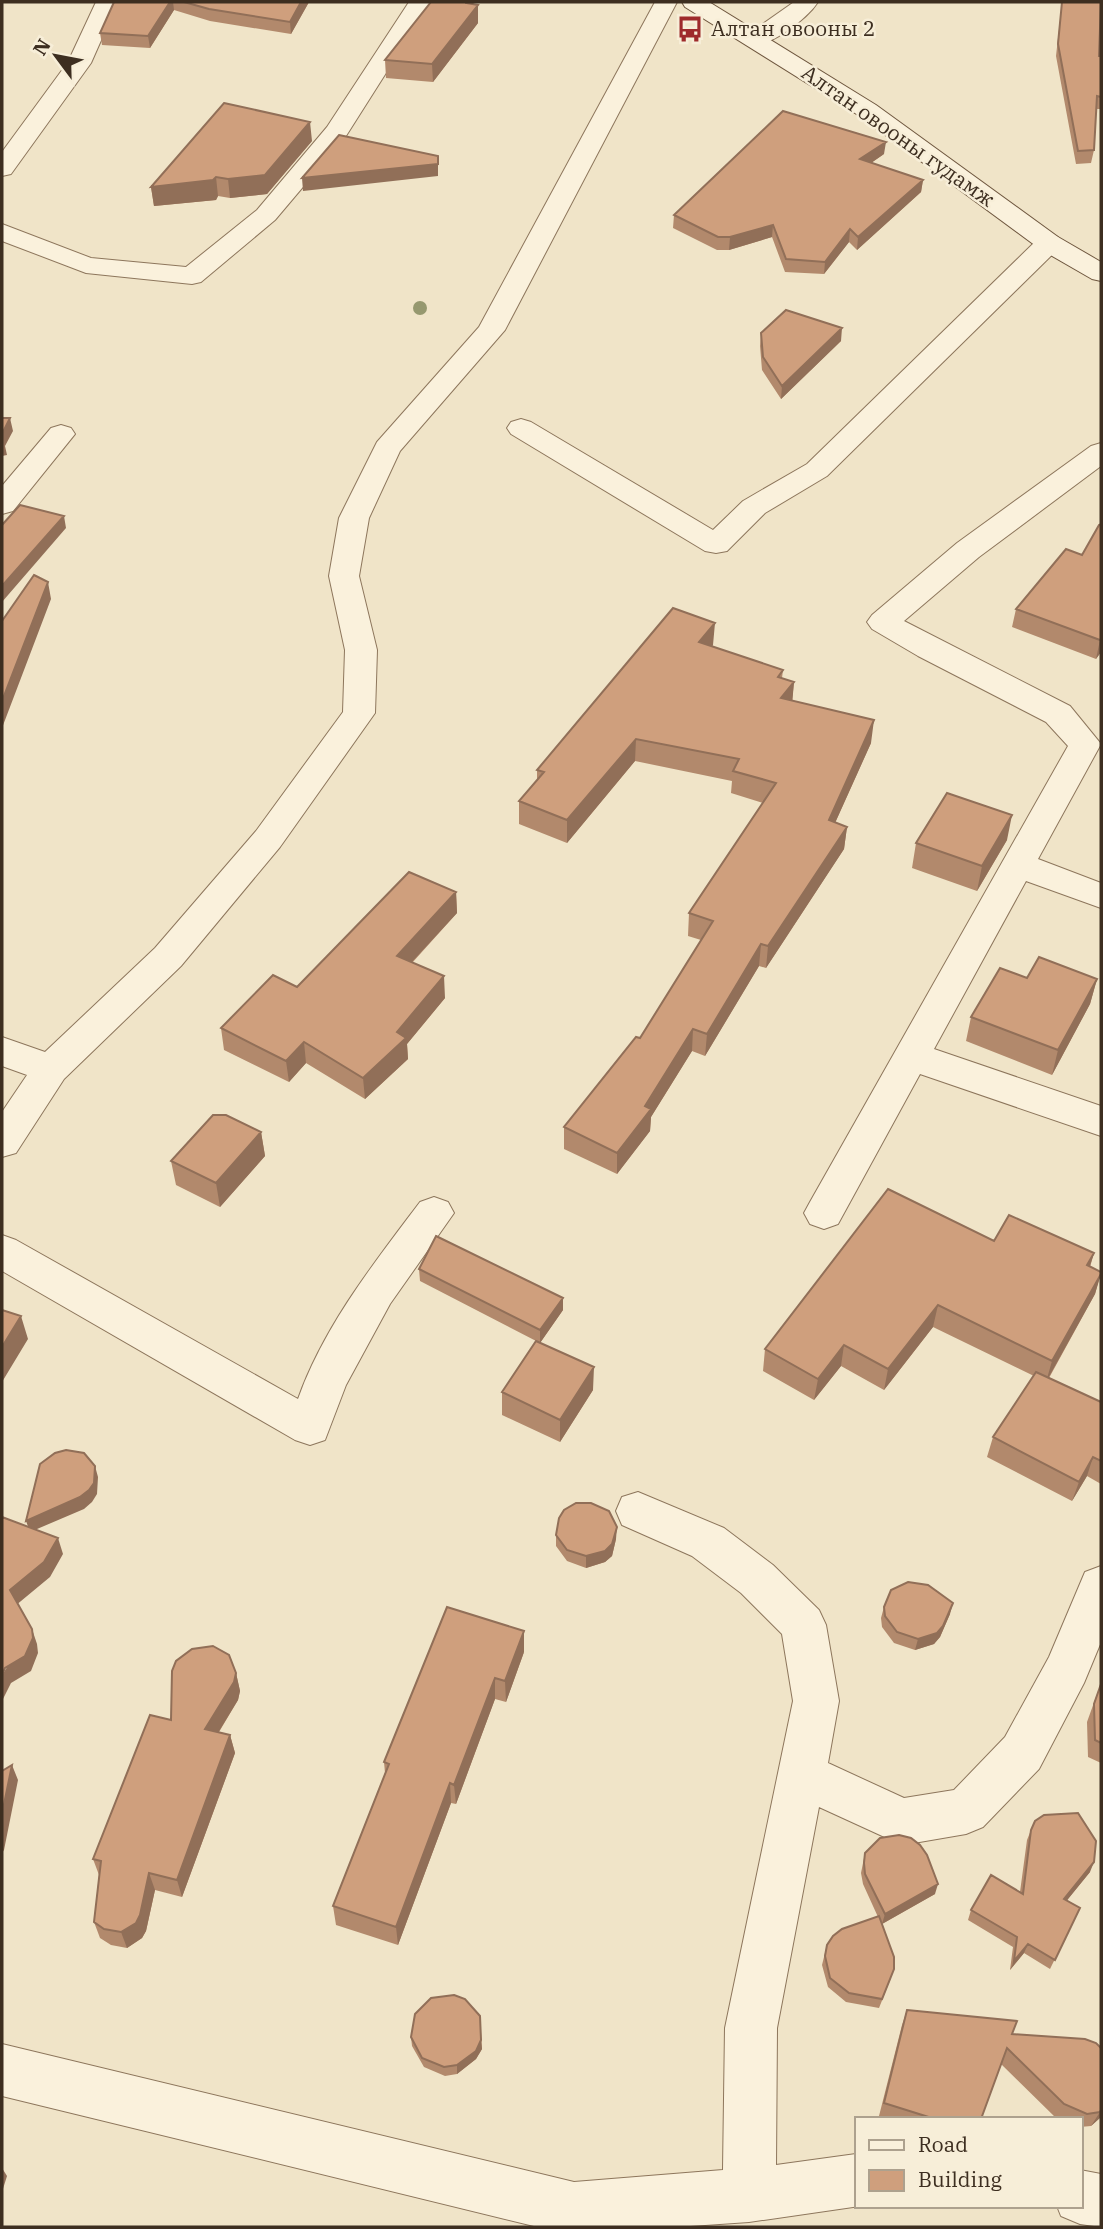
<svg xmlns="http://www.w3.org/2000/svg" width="1103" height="2229" viewBox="0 0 1103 2229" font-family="'IBM Plex Serif',serif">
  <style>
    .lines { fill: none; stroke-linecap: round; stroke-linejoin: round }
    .minor-casing { stroke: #8d765c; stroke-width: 2 }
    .secondary-casing { stroke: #6f573f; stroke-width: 2 }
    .minor { fill: #faf1dc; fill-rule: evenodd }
    .secondary { fill: #faf1dc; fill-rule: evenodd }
    .tree { fill: #96986f }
    .wall { fill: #b2896c }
    .shaded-wall { fill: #916f58 }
    .building { fill: #cf9f7d; stroke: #916f58; stroke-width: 2 }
    .labels { text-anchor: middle; stroke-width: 5; stroke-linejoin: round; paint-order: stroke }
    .far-poi-label { font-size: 21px; fill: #3d2e20; stroke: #f7eed8; text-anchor: start }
    .far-street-label { font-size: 21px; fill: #3d2e20; stroke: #f7eed8 }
  </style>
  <rect width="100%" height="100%" fill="#f0e4c8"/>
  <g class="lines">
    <!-- minor casing -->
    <g class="minor-casing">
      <path id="minor" d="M96,2H118L91,63L11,174L2,176V152L68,62Z
        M409,2H431L346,136L275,220L201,282L192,284L86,273L2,241V224L91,258L186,267L257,210L327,127Z
        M655,2H677L505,330L400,451L369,518L359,576L377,650L375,713L280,847L181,966L64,1079L16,1153L2,1157V1112L27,1075L2,1066V1037L45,1052L155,948L256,831L343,712L345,650L329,576L339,518L377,442L479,327Z
        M794,2H818C807,19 767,50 747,45L743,40L747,35Z
        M1049,235L1058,237L1062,243L1058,249L827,476L765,513L727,551L716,553L705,551L511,434L507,428L511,422L521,419L531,422L713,530L743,501L807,464L1040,237Z
        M61,425L71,428L75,434L13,511L2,514V486L51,428Z
        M1101,443V466L979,557L904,621L1070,706L1101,744L1038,859L1101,883V908L1026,881L934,1049L1101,1106V1136L920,1074L838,1224L824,1229L810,1224L804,1213L810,1202L1068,746L1046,722L918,656L872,629L867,622L872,615L957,543L1091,446Z
        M434,1197L448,1202L454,1213L390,1304L346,1385L325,1440L310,1445L295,1440L2,1271V1235L16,1240L298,1399C324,1326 374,1263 420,1202Z
        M638,1492L724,1528L773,1565L819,1610L826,1625L839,1701L828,1763L904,1798L954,1790L1005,1737L1049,1657L1085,1572L1101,1566V1642L1084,1683L1039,1769L983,1827L966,1834L902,1845L819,1807L777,2028L776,2165L856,2154V2206H860L749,2222L676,2227H538L2,2096V2044L574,2182L723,2170L725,2028L793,1701L782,1634L741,1593L692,1556L622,1525L616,1511L622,1497Z
        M1080,2170L1101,2174V2227L1080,2224L1061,2216L1057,2206H1080Z"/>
    </g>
    <!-- secondary casing -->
    <g class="secondary-casing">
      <path id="secondary" d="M682,2H709L876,105L1058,237L1101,262V281L1092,279L1040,249L858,115L685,7Z"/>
    </g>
    <!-- minor -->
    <use href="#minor" class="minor"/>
    <!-- secondary -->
    <use href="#secondary" class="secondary"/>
  </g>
  <!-- trees -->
  <circle class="tree" cx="420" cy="308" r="7"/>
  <!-- wall -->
  <path class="wall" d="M114,2H309L291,34L210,21L174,10L150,48L102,45L100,33Z
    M1062,2H1101L1099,56H1101V109H1096L1094,150L1091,163L1076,164L1056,56Z
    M473,4L478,23L433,82L386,78L385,60Z
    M312,141L267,194L230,198L218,196L216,200L154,206L151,187Z
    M884,154L871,163L923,180L921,192L857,250L849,242L824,274L785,272L772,237L729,250H717L673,228L674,215Z
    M761,333L841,341L781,399L762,370L760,346Z
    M1101,524V652L1096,659L1012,627L1016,609L1082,555Z
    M713,645L712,647L783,670L782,678L794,682L792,701L871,743L835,823L847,827L844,849L766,968L759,966L705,1056L692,1051L651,1117L650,1131L617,1174L564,1149V1127L640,1038L701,940L688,936L689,913L763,803L731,793L732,781L635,761L567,843L519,824V801L537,781V770Z
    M1007,840L977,891L912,868L916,843Z
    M456,892L457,913L412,963L445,998L407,1044L408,1059L365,1099L306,1063L289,1082L224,1050L221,1028L297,987Z
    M1027,978L1097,979L1090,1004L1052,1075L966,1041L971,1017Z
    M261,1132L265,1156L220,1207L176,1185L171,1161Z
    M994,1241L1094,1253L1090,1267L1101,1272L1095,1294L1049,1378L1101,1402V1484L1087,1476L1072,1501L987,1457L993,1437L1034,1376L933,1327L884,1390L841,1366L814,1400L763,1371L765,1349Z
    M419,1269L563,1310L540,1343L420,1281Z
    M593,1390L560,1442L502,1415V1392Z
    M556,1535L616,1539L612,1556L605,1562L586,1568L567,1561L556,1546Z
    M884,1607L950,1614L940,1637L934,1644L915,1650L894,1643L882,1627L881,1618Z
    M524,1652L506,1702L495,1699L456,1804L451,1803L398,1945L336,1925L333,1906L385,1773L384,1762Z
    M236,1673L240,1691L238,1700L219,1732L230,1735L235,1753L182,1897L155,1890L146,1931L142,1938L127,1948L111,1945L100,1938L94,1922L99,1875L93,1859L171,1720Z
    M1101,1683V1763L1088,1757L1087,1722Z
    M1031,1830L1090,1872L1067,1900L1080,1908L1050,1969L1024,1953L1010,1970L1013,1947L968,1920L971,1910L1020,1892L1027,1840Z
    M865,1853L935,1894L882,1924L891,1978L879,2008L846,2002L828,1987L822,1965L827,1945L878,1917L863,1884L861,1873Z
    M907,2010L1012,2034L1101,2048V2117L1091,2126L1080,2127V2119L1056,2118L1001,2064L981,2119H887L879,2116L902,2025Z
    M480,2016L482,2049L476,2059L457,2074L445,2076L424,2067L412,2046L411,2037Z"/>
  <!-- shaded-wall -->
  <path class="shaded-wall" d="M170,2H173L174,10L150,48L148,36Z
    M301,2H309L291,34L290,22Z
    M466,2H474L467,19L478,5V23L433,82L432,64Z
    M310,122L312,141L267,194L230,198L228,179Z
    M886,142L884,154L858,172L860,159Z
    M438,156V176L303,191L302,178Z
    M216,177L218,196L216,200L154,206L151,187Z
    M923,180L921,192L857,250L858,237Z
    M773,225L772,237L729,250L730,237Z
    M850,229L849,242L824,274L825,262Z
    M842,328L841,341L781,399L782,386Z
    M10,418L13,431L5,446L7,455L2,456V434Z
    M64,516L66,528L2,602V586Z
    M48,582L51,599L2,728V701Z
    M715,623L713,645L697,665L699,642Z
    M1101,639V652L1096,659L1100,640Z
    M794,682L792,705L781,698Z
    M874,720L871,743L826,843L829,820Z
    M636,739L635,761L567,843V820Z
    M1012,815L1007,840L977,891L982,866Z
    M847,827L844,849L766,968L768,946Z
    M456,892L457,913L398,977L397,956Z
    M761,944L759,966L705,1056L707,1034Z
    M444,976L445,998L407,1044L408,1059L365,1099L363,1078L397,1032Z
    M1097,979L1090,1004L1052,1075L1058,1050Z
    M693,1029L692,1051L651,1117L650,1131L617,1174V1153Z
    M304,1042L306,1063L289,1082L286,1061Z
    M261,1132L265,1156L220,1207L216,1183Z
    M1094,1253L1087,1275V1265Z
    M1101,1274L1095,1294L1046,1382L1052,1361Z
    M563,1298V1310L540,1343V1330Z
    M938,1305L933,1327L884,1390L888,1369Z
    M21,1316L28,1339L2,1382V1347Z
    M844,1345L841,1366L814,1400L818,1379Z
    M594,1367L593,1390L560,1442V1420Z
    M1093,1457L1087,1476L1072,1501L1079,1482Z
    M95,1466L98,1477L97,1494L92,1502L84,1509L30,1532L26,1521Z
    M617,1527L616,1539L612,1556L605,1562L586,1568V1556Z
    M58,1538L63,1554L50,1577L15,1606L10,1590Z
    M953,1603L950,1614L940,1637L934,1644L915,1650L918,1639Z
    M32,1629L37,1644L38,1653L31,1671L11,1683L2,1701V1675Z
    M524,1631V1652L506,1702L505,1681Z
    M236,1673L240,1691L238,1700L210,1746L205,1729Z
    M495,1678V1699L456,1804L454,1785Z
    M230,1735L235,1753L182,1897L177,1880Z
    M12,1765L18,1780L4,1850L2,1853V1814Z
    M450,1783L451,1803L398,1945L396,1927Z
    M1094,1862L1090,1872L1060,1909L1064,1899Z
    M149,1873L155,1890L146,1931L142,1938L127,1948L121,1932Z
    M938,1884L935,1894L882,1924L885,1914Z
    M1028,1944L1024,1953L1010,1970L1014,1961Z
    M481,2040L482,2049L476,2059L457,2074V2065Z
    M1101,2110V2117L1091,2126L1100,2112Z
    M2,2168L7,2176L2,2192Z"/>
  <!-- building -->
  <path class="building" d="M114,2H170L148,36L100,33Z
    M184,2H301L290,22L209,9Z
    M431,2H466V3L478,5L432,64L385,60Z
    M1062,2H1101L1099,56H1101V97L1097,96L1094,150L1078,151L1058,44Z
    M224,103L310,122L265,175L228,179L216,177L213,180L151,187Z
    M783,111L886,142L860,159L923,180L858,237L850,229L825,262L786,259L773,225L730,237H718L674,215Z
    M339,135L438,156V164L302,178Z
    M786,310L842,328L782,386L763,357L761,333Z
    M2,418H10L2,434Z
    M20,505L64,516L2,586V525Z
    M1101,524V639L1100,640L1016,609L1066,549L1082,555L1099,525Z
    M34,575L48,582L2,701V621Z
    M673,608L715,623L699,642L783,670L778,677L794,682L781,698L874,720L829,820L847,827L768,946L761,944L707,1034L693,1029L645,1106L651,1109L617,1153L564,1127L636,1037L640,1038L713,921L689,913L776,783L733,771L739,759L636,739L567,820L519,801L544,772L537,770Z
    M947,793L1012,815L982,866L916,843Z
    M409,872L456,892L397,956L444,976L397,1032L406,1038L363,1078L304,1042L286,1061L221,1028L273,975L297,987Z
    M1039,957L1097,979L1058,1050L971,1017L1000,968L1027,978Z
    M213,1115H226L261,1132L216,1183L171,1161Z
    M888,1189L994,1241L1009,1215L1094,1253L1087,1265L1101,1272V1274L1052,1361L938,1305L888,1369L844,1345L818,1379L765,1349Z
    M436,1236L563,1298L540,1330L419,1269Z
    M2,1310L21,1316L2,1347Z
    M536,1341L594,1367L560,1420L502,1392Z
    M1036,1372L1101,1402V1461L1093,1457L1079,1482L993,1437Z
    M66,1450L84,1453L95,1466L94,1483L89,1490L80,1497L26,1521L40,1464L55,1453Z
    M576,1503H591L609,1511L617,1527L612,1544L605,1551L586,1556L567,1550L556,1535L559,1518L564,1510Z
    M2,1517L58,1538L44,1562L10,1590L32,1629L33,1638L25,1656L5,1668L2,1675Z
    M908,1582L928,1585L953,1603L943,1626L937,1633L918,1639L897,1632L885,1616L884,1607L891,1590Z
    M447,1607L524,1631L505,1681L495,1678L454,1785L450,1783L396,1927L333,1906L389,1764L384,1762Z
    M213,1646L229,1655L236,1673L234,1682L205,1729L230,1735L177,1880L149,1873L140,1915L136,1923L121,1932L104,1929L94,1922L101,1861L93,1859L150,1715L171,1720L172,1671L176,1661L192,1649Z
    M1101,1684V1743L1095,1740L1094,1704Z
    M12,1765L2,1814V1771Z
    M1078,1813L1096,1841L1094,1862L1064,1899L1080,1908L1055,1960L1028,1944L1014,1961L1017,1937L971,1910L991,1875L1023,1894L1031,1830L1035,1821L1044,1815Z
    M899,1835L911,1838L920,1845L927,1855L938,1884L885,1914L865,1874L864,1863L865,1853L880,1838Z
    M879,1916L894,1957V1969L882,1999L849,1993L830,1978L825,1956L827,1945L833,1936L842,1929Z
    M454,1995L465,1999L480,2016L481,2040L476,2051L457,2065L444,2067L422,2058L411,2037L415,2014L431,1998Z
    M907,2010L1017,2021L1012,2034L1085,2039L1096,2043L1101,2048V2110L1100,2112L1087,2114L1064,2104L1007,2048L981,2119H935L884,2103Z"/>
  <!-- icons -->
  <defs>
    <g id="bus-bare" transform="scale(2.1)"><path d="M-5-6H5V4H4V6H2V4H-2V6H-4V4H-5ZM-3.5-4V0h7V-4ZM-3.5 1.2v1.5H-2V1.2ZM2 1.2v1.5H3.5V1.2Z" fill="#9e2a2b" stroke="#f7eed8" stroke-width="2.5" paint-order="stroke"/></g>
  </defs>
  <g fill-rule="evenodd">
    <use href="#bus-bare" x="690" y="29"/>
  </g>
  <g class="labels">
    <!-- far-poi labels -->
    <g class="far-poi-label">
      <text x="711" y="36">Алтан овооны 2</text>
    </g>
    <!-- far-street labels -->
    <g class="far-street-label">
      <text transform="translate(898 136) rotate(35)" y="7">Алтан овооны гудамж</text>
    </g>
  </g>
  <!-- border -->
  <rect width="1103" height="2229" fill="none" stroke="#3d2e20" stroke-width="7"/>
  <!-- legend -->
  <rect x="855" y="2117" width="228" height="91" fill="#f7eed8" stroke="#ada18e" stroke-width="2"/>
  <rect x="869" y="2140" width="35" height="10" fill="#faf1dc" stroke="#ada18e" stroke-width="2"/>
  <text x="918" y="2152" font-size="21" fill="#3d2e20">Road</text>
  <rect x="869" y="2170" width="35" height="21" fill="#cf9f7d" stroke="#ada18e" stroke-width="2"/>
  <text x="918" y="2187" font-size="21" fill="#3d2e20">Building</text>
  <!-- north arrow -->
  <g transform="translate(56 56) rotate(302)" stroke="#f7eed8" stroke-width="5" paint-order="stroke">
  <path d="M0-5L12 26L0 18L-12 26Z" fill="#3d2e20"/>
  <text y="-10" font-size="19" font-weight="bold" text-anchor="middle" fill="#3d2e20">N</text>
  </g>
</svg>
